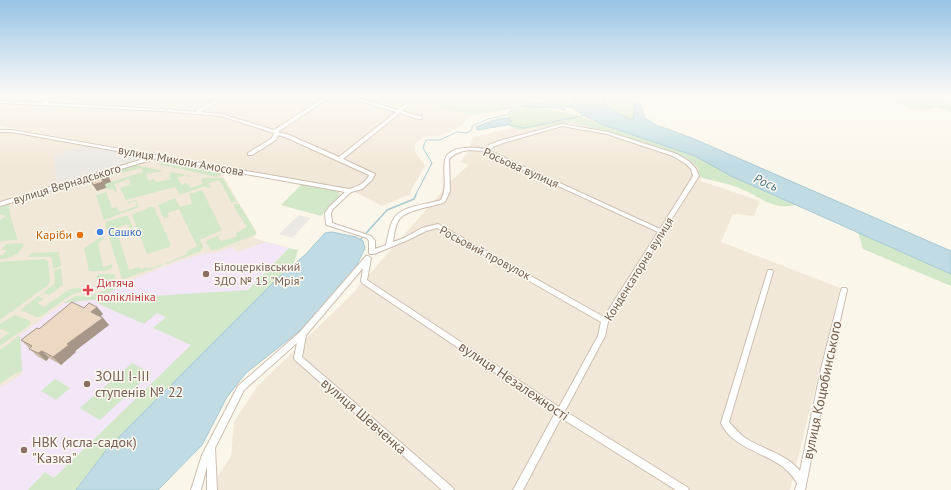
<svg xmlns="http://www.w3.org/2000/svg" width="951" height="490" viewBox="0 0 951 490" font-family="'PT Sans',sans-serif">
  <style>
    .residential { fill: #f2e8d9 }
    .industrial { fill: #ece8e3 }
    .education { fill: #f3e7f7 }
    .green { fill: #d3e7c9 }
    .water { fill: #c0dbe3; stroke: #a7c9d4 }
    .lines { fill: none; stroke-linecap: round; stroke-linejoin: round }
    .stream-far1 { stroke: #a7c9d4; stroke-width: 1 }
    .stream { stroke: #a7c9d4; stroke-width: 1.5 }
    .minor-casing { stroke: #ccbfb1; stroke-width: 2 }
    .minor { fill: #fff; fill-rule: evenodd }
    .wall { fill: #ccbaa9 }
    .shaded-wall { fill: #a69789 }
    .building { fill: #edd8c4; stroke: #a69789 }
    .shop-dot { fill: #3f7fe0; stroke: #fdf9f0; stroke-width: 1.5 }
    .food-dot { fill: #e8710a; stroke: #fdf9f0; stroke-width: 1.5 }
    .education-dot { fill: #8d6e63; stroke: #fdf9f0; stroke-width: 1.5 }
    .health-dot { fill: #e0444e; stroke: #fdf9f0; stroke-width: 1.5 }
    .labels { text-anchor: middle; stroke-width: 3; stroke-linejoin: round; paint-order: stroke }
    .street-label { font-size: 12px; fill: #735f50; stroke: #fdf9f0 }
    .shop-label { font-size: 12px; fill: #366cbe; stroke: #fdf9f0; text-anchor: start }
    .food-label { font-size: 12px; fill: #c56008; stroke: #fdf9f0; text-anchor: end }
    .education-label { font-size: 12px; fill: #785e54; stroke: #fdf9f0; text-anchor: start }
    .health-label { font-size: 12px; fill: #be3a42; stroke: #fdf9f0; text-anchor: start }
    .water-label { font-size: 13px; font-style: italic; fill: #4c7684; stroke: #fdf9f0 }
    .near-education-label { font-size: 14px; fill: #785e54; stroke: #fdf9f0; text-anchor: start }
    .near-street-label { font-size: 14px; fill: #735f50; stroke: #fdf9f0 }
  </style>
  <rect width="100%" height="100%" fill="#fbf6ea"/>
  <!-- residential -->
  <path class="residential" d="M0,97H438L439,108L472,115L458,128L438,136H425L415,143V152L425,166L411,190V194L382,206L351,190L0,126Z
    M559,118L686,158L698,167L701,181L760,201L754,216L733,214L721,242L840,288L790,490H209L231,456L234,422L257,387L353,293L454,178L469,165L460,162L468,152L473,137Z
    M12,131L231,169L223,176L257,233L253,238L289,248L45,472L28,490H0V132Z"/>
  <!-- industrial -->
  <path class="industrial" d="M83,146L116,151L144,157L57,183L53,155Z
    M299,215L311,218L292,238L279,234Z"/>
  <!-- education -->
  <path class="education" d="M265,242L289,248L192,345L54,478L45,472L28,490H0V388L22,374L20,335L64,303L102,299L121,284L174,263L201,254L216,253L232,247L238,252Z"/>
  <!-- green -->
  <path class="green" d="M438,97H566L571,105L562,106L534,103L518,108L472,115L439,108Z
    M606,97H641L640,103H635L633,120L621,115L605,105L604,99Z
    M885,97H932L951,105V112L936,107C918,115 902,105 885,97Z
    M528,107C554,108 580,116 604,125C633,136 665,143 694,155C707,161 718,170 731,176C752,186 774,194 796,204C778,213 755,194 739,188C727,183 713,181 700,177L698,167L686,158L572,122L518,130L507,125L512,121L507,118L512,111Z
    M165,161L221,170L224,172L217,177L158,164Z
    M135,165L163,171L146,174L149,181L154,179L156,182L171,179L170,175L171,172L192,176L188,177L186,175L177,178L182,185L186,183L191,188L203,184L201,180L202,178H223L236,201L232,203L219,180L209,183L211,187L207,188L205,186L180,195L175,187L126,200L120,188L131,184L129,179L114,184L117,191L115,192L113,188L107,190L105,184L143,172L141,168L92,181L93,178Z
    M302,184L336,190L339,192L340,196L321,216L281,205Z
    M202,190L222,230L200,240L203,247L201,251L166,264V263L187,254L186,252L197,246L179,209L168,213L169,217L164,219L158,205L175,198L180,207L192,204L189,194Z
    M106,192L112,208L116,207L120,212L137,206L135,201L128,204V202L136,200L139,207L104,220L96,195Z
    M9,203L10,215L18,240L0,241V220L6,216L0,214V206Z
    M236,204H239L256,232V234L217,250H211L206,242L209,239L222,234L218,237L221,241L237,236L236,233L247,227L233,205Z
    M150,207H154L171,245L169,247L148,254H147L132,215Z
    M124,216H128L133,228L130,229L128,224L116,228L129,270L139,267L140,269L147,267L148,269L162,264L163,265L124,279H122L105,225L106,222Z
    M858,232L951,274V286L863,249Z
    M101,237L104,238L98,244L103,267L112,264V268L106,271H89L84,248Z
    M22,243L24,245C17,255 13,258 0,259V255H3L7,250H1L6,244Z
    M289,248L298,250L294,263L107,449L76,490H28L45,472L54,478L191,345L153,328L166,317L157,313L144,324L97,303L101,299L64,303L75,296L93,295L121,284L103,299L248,290Z
    M59,252L61,266L53,269L52,259L50,257H28L31,253Z
    M44,259L48,261L50,281L48,285L0,320V262Z
    M61,268L63,285L49,295L43,293L55,283L54,271Z
    M98,274H114L116,281L112,284L90,292L88,290H96L102,284H99V278H96Z
    M80,288L83,289L82,291L86,290L71,295L40,317H36L21,310L38,296L44,299L38,303L44,307L70,289Z
    M15,315L30,321L31,324L0,346V339L9,333L2,329L0,330V324Z
    M20,335L22,371L14,374L0,384V350Z
    M132,363L151,373L100,420L80,408Z
    M55,379L70,388L56,400L41,391Z"/>
  <!-- water -->
  <path class="water" d="M569,97H606L604,99L605,105L621,115L633,120L635,103H640L645,118L656,125L692,138L951,251V274L731,176L695,156L604,125L583,115L572,107H564L565,111L560,108L521,107L534,103L568,106L573,104Z
    M507,118L512,121L507,125L477,130L476,127L498,119Z
    M332,232L356,237L363,241L365,248L349,281L317,317L246,373L227,397L202,445L158,490H76L107,449L279,277L305,255L325,233Z"/>
  <g class="lines">
    <!-- stream-far1 -->
    <path class="stream-far1" d="M507,124L524,128L586,115
      M415,196L432,163L423,148L426,140H440L457,132L467,133L472,130V126L488,119L510,114L509,112L523,106"/>
    <!-- stream -->
    <path class="stream" d="M360,240L387,210L414,199L416,195"/>
    <!-- minor casing -->
    <g class="minor-casing">
      <path id="minor" d="M51,97H56L48,103L162,109L196,112V110L222,97H227L200,112L221,114L274,130L325,97H330L278,132L289,135L339,157L396,112L347,97H354L398,110L409,102H411V104L402,111L422,117V119H418L400,113L343,159L375,174L372,180L362,189L351,192L333,209L331,213L332,223L371,236L375,241V249L386,245C388,237 389,228 393,220C401,205 426,205 441,200C442,197 444,194 444,191C446,181 443,170 445,160C448,145 475,147 486,149L489,145L499,141L562,124L608,132L677,154L690,162L696,169L699,176L664,231L665,232L663,234L608,322L605,336L565,411L687,487L689,490H676L561,418L523,490H513L555,413L362,283L361,281L363,268L306,335L302,357L452,487L454,490H442L295,360L294,358L297,343L244,390L215,448L217,490H207V466L201,490H191L202,455L238,386L300,332L366,256H368L371,258L367,280L559,407L598,336L601,322L437,228L426,231L408,240L374,254H370L369,253V241L367,238L327,225L326,224L325,213L329,207L345,192L157,158L0,206V202L150,157L12,132H0V130H12L349,189C357,187 366,183 369,175L285,137L278,135L276,140L252,155H248V153L272,138L274,133L221,116L162,111L0,103V101L43,103ZM562,126L607,134L673,156L686,164L691,169L693,176L660,229L490,151L493,147L503,143ZM469,150L483,151L484,153H487L658,232L604,317L440,225L438,224L422,228L404,238L393,242C394,235 395,227 398,221C405,209 433,207 445,202L450,191L449,159C455,153 461,151 469,150Z
        M768,270H772L773,272L729,422C734,428 739,433 745,438C763,449 786,454 800,471L821,369L841,290L842,288H846L847,290L829,369L805,490H795L797,483C793,476 788,471 782,466C762,452 732,447 721,423Z"/>
    </g>
    <!-- minor -->
    <use href="#minor" class="minor"/>
  </g>
  <!-- wall -->
  <path class="wall" d="M97,307L103,314L101,316L103,318L109,325L75,351L76,352L61,365L49,358L46,361L37,356L21,340L39,329L84,308Z"/>
  <!-- shaded-wall -->
  <path class="shaded-wall" d="M106,172L109,177L111,182L105,184L106,188L97,191L93,185L101,178Z
    M97,307L103,314L97,319L91,312Z
    M103,318L109,325L75,351L76,352L61,365L53,357L67,344Z
    M42,351L49,358L46,361L38,353Z"/>
  <!-- building -->
  <path class="building" d="M106,172L108,176L101,178L103,182L93,185L90,175Z
    M72,302L84,308L89,303L97,307L91,312L103,318L67,344L69,345L53,357L42,351L38,353L29,349L32,346L21,340L37,328L39,329Z"/>
  <!-- sky -->
  <linearGradient id="sky" x2="0" y2="1"><stop stop-color="#98c4e6"/><stop offset="0.58" stop-color="#fdfbf6"/><stop offset="1" stop-color="#fdfbf6" stop-opacity="0"/></linearGradient>
  <rect width="951" height="166" fill="url(#sky)"/>
  <!-- markers -->
  <circle class="shop-dot" cx="100" cy="232" r="4"/>
  <circle class="food-dot" cx="80" cy="235" r="4"/>
  <g class="education-dot">
    <circle cx="206" cy="274" r="4"/>
    <circle cx="87" cy="384" r="4"/>
    <circle cx="24" cy="450" r="4"/>
  </g>
  <path class="health-dot" d="M86 284h4v4h4v4h-4v4h-4v-4h-4v-4h4z"/>
  <g class="labels">
    <!-- street labels -->
    <g class="street-label">
      <text transform="translate(181 161) rotate(10)" y="4">вулиця Миколи Амосова</text>
      <text transform="translate(521 168) rotate(24)" y="4">Росьова вулиця</text>
      <text transform="translate(67 184) rotate(-17)" y="4">вулиця Вернадського</text>
      <text transform="translate(485 253) rotate(28)" y="4">Росьовий провулок</text>
      <text transform="translate(639 269) rotate(-58)" y="4">Конденсаторна вулиця</text>
    </g>
    <!-- shop labels -->
    <g class="shop-label">
      <text x="108" y="236">Сашко</text>
    </g>
    <!-- food labels -->
    <g class="food-label">
      <text x="72" y="239">Каріби</text>
    </g>
    <!-- education labels -->
    <g class="education-label">
      <text x="214" y="271">Білоцерківський<tspan x="214" dy="14">ЗДО № 15 "Мрія"</tspan></text>
    </g>
    <!-- health labels -->
    <g class="health-label">
      <text x="97" y="287">Дитяча<tspan x="97" dy="14">поліклініка</tspan></text>
    </g>
    <!-- water labels -->
    <g class="water-label">
      <text transform="translate(766 182) rotate(23)" y="5">Рось</text>
    </g>
    <!-- near-education labels -->
    <g class="near-education-label">
      <text x="95" y="381">ЗОШ І-ІІІ<tspan x="95" dy="16">ступенів № 22</tspan></text>
      <text x="32" y="447">НВК (ясла-садок)<tspan x="32" dy="16">"Казка"</tspan></text>
    </g>
    <!-- near-street labels -->
    <g class="near-street-label">
      <text transform="translate(514 381) rotate(34)" y="5">вулиця Незалежності</text>
      <text transform="translate(822 390) rotate(-78)" y="5">вулиця Коцюбинського</text>
      <text transform="translate(364 416) rotate(41)" y="5">вулиця Шевченка</text>
    </g>
  </g>
</svg>
